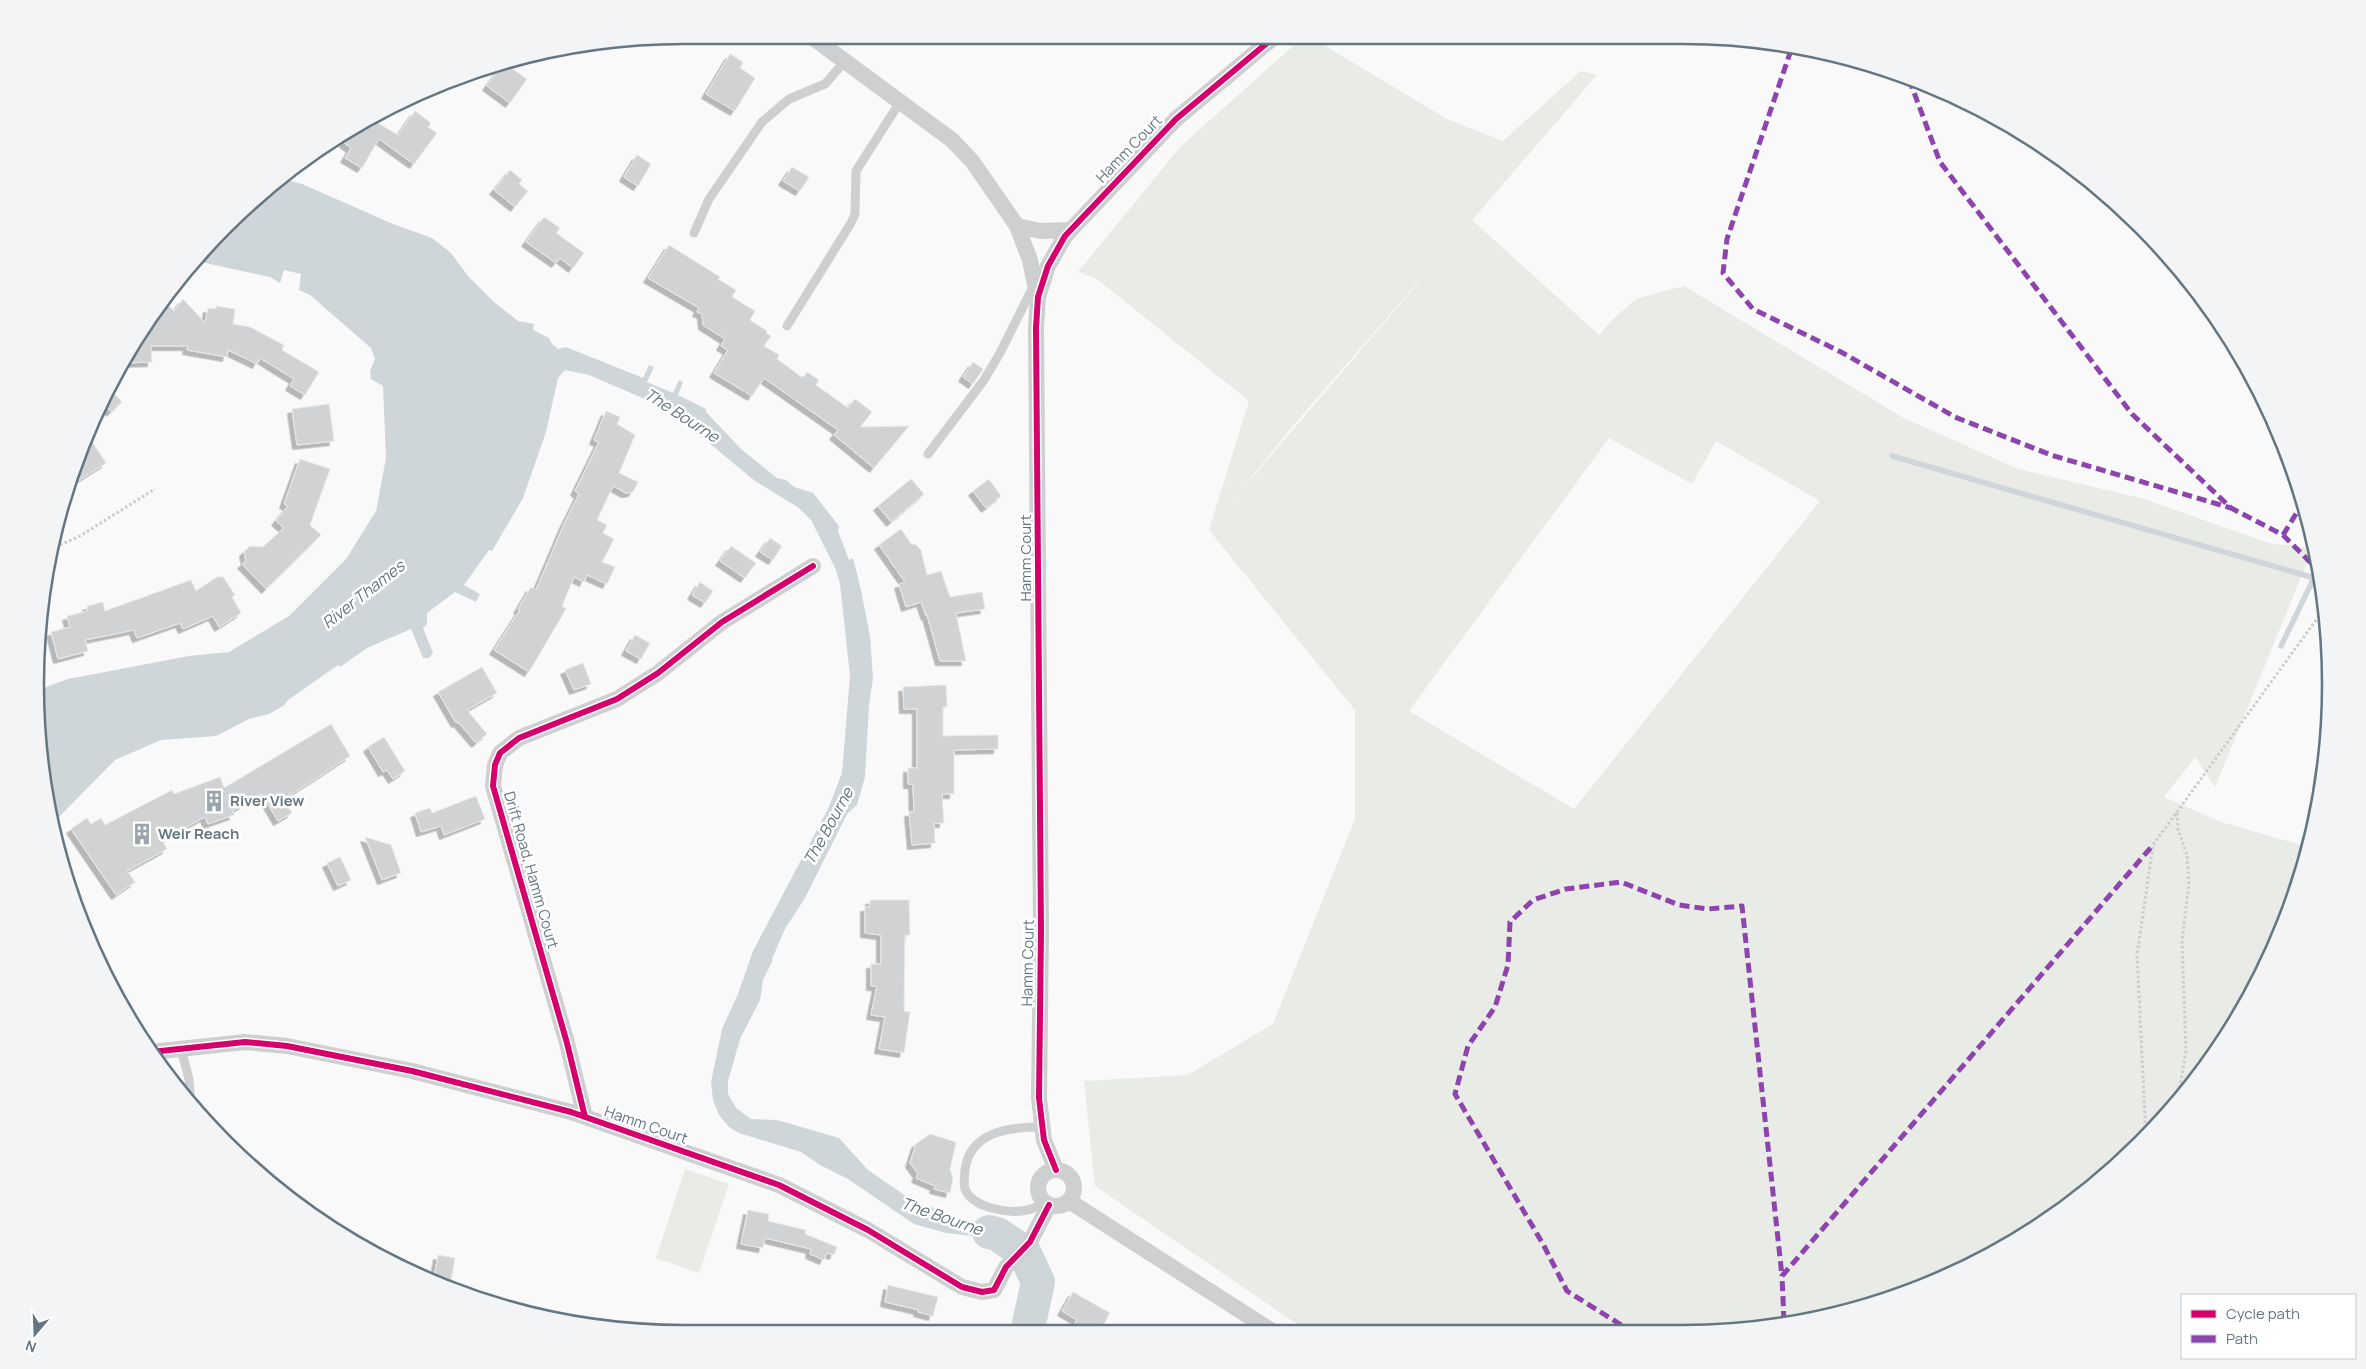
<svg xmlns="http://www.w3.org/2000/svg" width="2366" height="1369" viewBox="0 0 2366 1369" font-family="Manrope,sans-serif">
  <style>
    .green { fill: #e8ebe6; fill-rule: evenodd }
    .water { fill: #ced6d9 }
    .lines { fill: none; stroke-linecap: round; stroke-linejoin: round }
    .stream { stroke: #ced6d9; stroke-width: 5.5 }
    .river { stroke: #ced6d9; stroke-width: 34 }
    .building { fill: #d0d2d3; stroke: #e8e8e8; filter: url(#shadow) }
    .path { stroke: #cbcccd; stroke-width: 3; stroke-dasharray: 2.5 2.5; stroke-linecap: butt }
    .lane { stroke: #cecfd0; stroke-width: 9 }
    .street { stroke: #cecfd0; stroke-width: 16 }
    .quiet { stroke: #8e44ad; stroke-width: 5; stroke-dasharray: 10 5; stroke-linecap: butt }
    .cycleway-casing { stroke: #fff; stroke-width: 9 }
    .cycleway { stroke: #d6006c; stroke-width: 6 }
    .labels { text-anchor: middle; stroke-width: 5; stroke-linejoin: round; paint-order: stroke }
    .street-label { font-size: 15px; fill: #657683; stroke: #fff }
    .poi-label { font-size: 15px; font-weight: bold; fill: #657683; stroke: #fff; text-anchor: start }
    .water-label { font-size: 16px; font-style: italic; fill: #60757c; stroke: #fff }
    .rim { fill: none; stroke: #657683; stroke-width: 2.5 }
  </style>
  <defs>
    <filter id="shadow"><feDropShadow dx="-4.5" dy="4.5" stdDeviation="0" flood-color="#0004"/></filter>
  </defs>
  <rect width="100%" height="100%" fill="#f9f9f9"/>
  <!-- green -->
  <path class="green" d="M1302,38H1312L1447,119L1503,141L1581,71L1597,75L1472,220L1599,335L1612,320L1636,299L1684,286L1902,417L2018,469L2144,499L2269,543L2313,548L2215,787L2195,757L2164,797L2221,822L2308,847L2282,933L2222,1045L2141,1144L2006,1247L1890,1300L1724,1333H1310L1095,1186L1084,1081L1188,1075L1273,1024L1355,819V710L1209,530L1249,401L1097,279L1078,272L1181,146ZM1418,282H1419L1233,500L1291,428ZM1609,438L1692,484L1716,441L1820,501L1574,809L1409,711Z
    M685,1169L729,1184L699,1273L656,1258Z"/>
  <!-- water -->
  <path class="water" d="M280,178L302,184L393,224L432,238L451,253L468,276L494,302L518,321L534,324L533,330L549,338L552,344L558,349L566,347L643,378L649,365L654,367L647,382L673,393L679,380L683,382L678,395L706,409V412L741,449L777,478L786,480L794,487L813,493L839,526L838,531L849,560L853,558L861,590L870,636L873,678L869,705L865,777L857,805L847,814L805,898L785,929L772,959L773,960L763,980L760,1000L740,1039L728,1081V1094L736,1108L751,1119L777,1120L839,1138L868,1170L916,1203L935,1208L950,1218L980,1222L995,1227L1016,1236L1025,1246L1015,1257L1006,1248L981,1237L946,1233L914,1224L848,1179L820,1165L801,1152L739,1133L729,1127L719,1115L713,1100L711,1082L722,1029L738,994L753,951L828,809L842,773L850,676L840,584L836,570L811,520L799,508L755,481L668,409L589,375L565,370L558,378L546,432L523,498L492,551L489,550L464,585L480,594L476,602L455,592L427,613V624L423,628L433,653L429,658H423L411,629L367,648L340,667L338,665L288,700L283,706L269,714L249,719L216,736L161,740L115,760L55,821L36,727L37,694L48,686L68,679L189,656L229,652L289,616L346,559L376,511L386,458L383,386L371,379L370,371L375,359L371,348L310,295L299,290L301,274L284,270L280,283L270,277L196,261L225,225Z"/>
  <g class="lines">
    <!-- stream -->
    <path class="stream" d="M1892,456L2314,578L2281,646"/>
    <!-- river -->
    <path class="river" d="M989,1232L997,1234L1024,1252L1038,1282L1027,1333"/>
  </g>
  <!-- building -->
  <path class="building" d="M730,54L743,62L740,68L755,78L735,111L706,94Z
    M504,63L527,79L510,103L487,86Z
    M415,111L431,123L428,127L437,133L414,164L379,139L362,168L345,158L351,148L344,143L352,130L371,119L398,135Z
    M637,155L651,164L638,186L624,177Z
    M792,167L809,177L800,191L783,181Z
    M510,170L522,180L519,184L528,191L515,207L494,190Z
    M544,217L560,228L556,233L584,253L573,268L560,258L556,263L526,242Z
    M669,245L720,277L718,279L736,290L732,297L755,311L750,320L767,331L766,333L771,336L764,346L779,355L777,359L803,378L807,372L819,380L816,385L848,408L855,399L872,412L860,427L909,426L874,468L834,435L838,430L764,378L752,396L714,373L728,350L721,346L725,339L703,325L702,314L697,312L699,308L648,278Z
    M183,299L205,323L208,308L216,309V306L235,309L233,324L250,327L284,345L282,350L319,372L305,395L290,386L294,379L260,358L257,364L228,350L227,357L187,350L188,346H151L152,362L122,363L145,323L164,300L174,311Z
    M973,362L983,369L973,384L963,377Z
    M108,387L122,402L111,412L101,400Z
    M329,404L334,441L297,445L292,409Z
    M606,411L620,417L617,424L635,435L619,473L638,482L633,492L626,493L613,486L597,520L607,525L603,533L614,539L602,562L615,567L607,584L587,575L584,582L574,577L562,606L566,609L529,672L494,650L520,610L518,609L531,587L536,590L564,524L579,494L575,491L599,442L594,440Z
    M88,435L106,463L68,487Z
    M300,459L330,469L310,525L321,535L266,589L242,564L246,561L244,552L250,546L263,547L284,528L276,521L288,506L284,504Z
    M911,479L924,494L891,522L878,506Z
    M989,479L1001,496L986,508L973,491Z
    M901,529L912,545L915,544L921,550L927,575L941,571L950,597L982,592L985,609L956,613L966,661H940L927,615L926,616L921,602L906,607L899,584L905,582L879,545Z
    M770,538L782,546L773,560L760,552Z
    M731,546L756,563L745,578L720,561Z
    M217,577H223L235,595L232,597L241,613L219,627L213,616L183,629L180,623L137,638L134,630L85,640L88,651L58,659L51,632L70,627L67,616L88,611L87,606L103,602L105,611L191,580L196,591Z
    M700,582L713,591L705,603L692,595Z
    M635,635L650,643L641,659L626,651Z
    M583,663L591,684L574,690L565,670Z
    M482,667L497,693L467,710L487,734L476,743L458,722L456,723L438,692Z
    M946,685L947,707H943V736L998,735V749L954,750V794H942L944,823H934L935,843L912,845L909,812H914L913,784H908V768H917V709H904L903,687Z
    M331,724L350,756L284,799L292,813L278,821L262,794L232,811L234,815L208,824L205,817L162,840L167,849L127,871L135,882L116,895L71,829L87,818L91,824L101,818L105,825L172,790L174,794L220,777L224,788Z
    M384,737L405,771L393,779L387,770L383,772L368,747Z
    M476,796L485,819L444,835L441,826L421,832L415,813L430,808L432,813Z
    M365,837L391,845L401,873L382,880Z
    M340,857L351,880L338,886L327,863Z
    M870,900H909L910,935H905L904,1011L910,1012L904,1053L879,1049L885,1017L871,1015L877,986H871V964H881V935L865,933V907H870Z
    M930,1134L956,1142L950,1170L953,1178L950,1193L934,1189L935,1186L916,1178L918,1174L910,1163L916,1144Z
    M748,1210L769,1214L768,1221L806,1230L805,1234L837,1247L834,1255L827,1253L824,1260L810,1254L811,1249L765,1238L763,1248L741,1244Z
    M438,1255L455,1258L450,1287L434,1279Z
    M888,1285L938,1297L933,1316L918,1312L919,1310L885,1302Z
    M1073,1292L1110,1313L1099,1333H1070L1077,1320L1062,1311Z"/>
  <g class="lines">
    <!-- path -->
    <path class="path" d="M51,549L80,536L155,489
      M2177,813L2178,829L2187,855L2189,882L2182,942L2186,1051L2178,1098
      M2146,1138L2137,955L2153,845L2324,609"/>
    <!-- lane -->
    <path class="lane" d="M694,233L709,199L762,122L789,99L825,84L845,61
      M787,326L851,223L855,214L856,171L900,102
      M928,454L984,380L1000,353L1034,285
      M181,1049L189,1079L191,1103
      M1042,1127C1010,1127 970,1131 965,1170C965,1176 963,1184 965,1189C973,1209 1013,1215 1031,1209C1035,1208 1040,1204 1044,1202"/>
    <!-- street -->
    <path class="street" d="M816,40L952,140L972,161L1017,226L1030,260L1037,295
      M1017,226L1041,231L1070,230
      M151,1052L245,1042L287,1046L412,1071L571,1112L779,1185L868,1230L962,1287L982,1292L994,1290L1006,1267L1030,1242L1049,1205
      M585,1117L567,1043L493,786L495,765L500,753L519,738L617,699L658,673L722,622L813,566
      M1038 1188a18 18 0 1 1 36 0a18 18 0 1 1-36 0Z
      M1056,1170L1044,1140L1039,1098L1041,931L1036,328L1038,297L1048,266L1065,236L1176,119L1273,38
      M1069,1201L1275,1333"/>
    <!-- quiet -->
    <path class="quiet" d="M1791,50L1727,239L1723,273L1753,309L1841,352L1955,417L2051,455L2231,508
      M1909,79L1940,162L2132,414L2231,508L2283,535L2320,572
      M2283,535L2302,504
      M1784,1321L1782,1276L2153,845
      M1634,1333L1567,1291L1543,1244L1455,1094L1468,1046L1495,1007L1508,965L1510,922L1533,900L1566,889L1621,882L1679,905L1708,909L1742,906L1782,1276"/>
    <!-- cycleway casing -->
    <g class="cycleway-casing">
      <path id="cycleway" d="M151,1052L245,1042L287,1046L412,1071L571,1112L779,1185L868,1230L962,1287L982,1292L994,1290L1006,1267L1030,1242L1049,1205
        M585,1117L567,1043L493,786L495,765L500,753L519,738L617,699L658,673L722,622L813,566
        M1056,1170L1044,1140L1039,1098L1041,931L1036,328L1038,297L1048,266L1065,236L1176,119L1273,38"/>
    </g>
    <!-- cycleway -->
    <use href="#cycleway" class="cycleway"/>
  </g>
  <!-- icons -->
  <defs>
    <g id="building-bare" transform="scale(1.725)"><path d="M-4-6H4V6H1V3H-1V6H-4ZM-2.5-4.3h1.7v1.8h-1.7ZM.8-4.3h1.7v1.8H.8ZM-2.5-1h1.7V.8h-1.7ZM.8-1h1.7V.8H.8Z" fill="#99a4ac" stroke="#fff" stroke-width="2.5" paint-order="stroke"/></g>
  </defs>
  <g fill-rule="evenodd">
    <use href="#building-bare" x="214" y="801"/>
    <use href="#building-bare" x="142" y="834"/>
  </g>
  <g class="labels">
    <!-- street labels -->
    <g class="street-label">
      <text transform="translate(1129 149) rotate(-46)" y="5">Hamm Court</text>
      <text transform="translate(1026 558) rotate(-90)" y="5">Hamm Court</text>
      <text transform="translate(531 870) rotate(74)" y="5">Drift Road, Hamm Court</text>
      <text transform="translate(1028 963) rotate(-89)" y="5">Hamm Court</text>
      <text transform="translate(646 1125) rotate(19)" y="5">Hamm Court</text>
    </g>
    <!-- poi labels -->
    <g class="poi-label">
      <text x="230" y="806">River View</text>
      <text x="158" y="839">Weir Reach</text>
    </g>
    <!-- water labels -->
    <g class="water-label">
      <text transform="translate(682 415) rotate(33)" y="6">The Bourne</text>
      <text transform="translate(363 594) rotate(-38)" y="6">River Thames</text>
      <text transform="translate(828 826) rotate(-61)" y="6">The Bourne</text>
      <text transform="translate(942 1216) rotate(19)" y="6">The Bourne</text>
    </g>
  </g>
  <!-- crop -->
  <path d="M0 0H2366V1369H0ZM684 44H1682A640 640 0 0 1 2322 684V685A640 640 0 0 1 1682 1325H684A640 640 0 0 1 44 685V684A640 640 0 0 1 684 44Z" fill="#f3f4f5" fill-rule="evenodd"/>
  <path class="rim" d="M684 44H1682A640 640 0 0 1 2322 684V685A640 640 0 0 1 1682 1325H684A640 640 0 0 1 44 685V684A640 640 0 0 1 684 44Z"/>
  <!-- legend -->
  <rect x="2181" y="1294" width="175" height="65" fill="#ffffff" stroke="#c1c8cd"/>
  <rect x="2191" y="1310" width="25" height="8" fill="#d6006c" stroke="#c1c8cd"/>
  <text x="2226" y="1319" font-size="15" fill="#657683">Cycle path</text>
  <rect x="2191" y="1335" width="25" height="8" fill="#8e44ad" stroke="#c1c8cd"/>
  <text x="2226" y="1344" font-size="15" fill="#657683">Path</text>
  <!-- north arrow -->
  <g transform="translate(35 1334) rotate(199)" stroke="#ffffff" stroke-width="4" paint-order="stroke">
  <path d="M0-4L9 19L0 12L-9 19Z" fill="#657683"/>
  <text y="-8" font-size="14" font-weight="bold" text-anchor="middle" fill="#657683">N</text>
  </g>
</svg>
